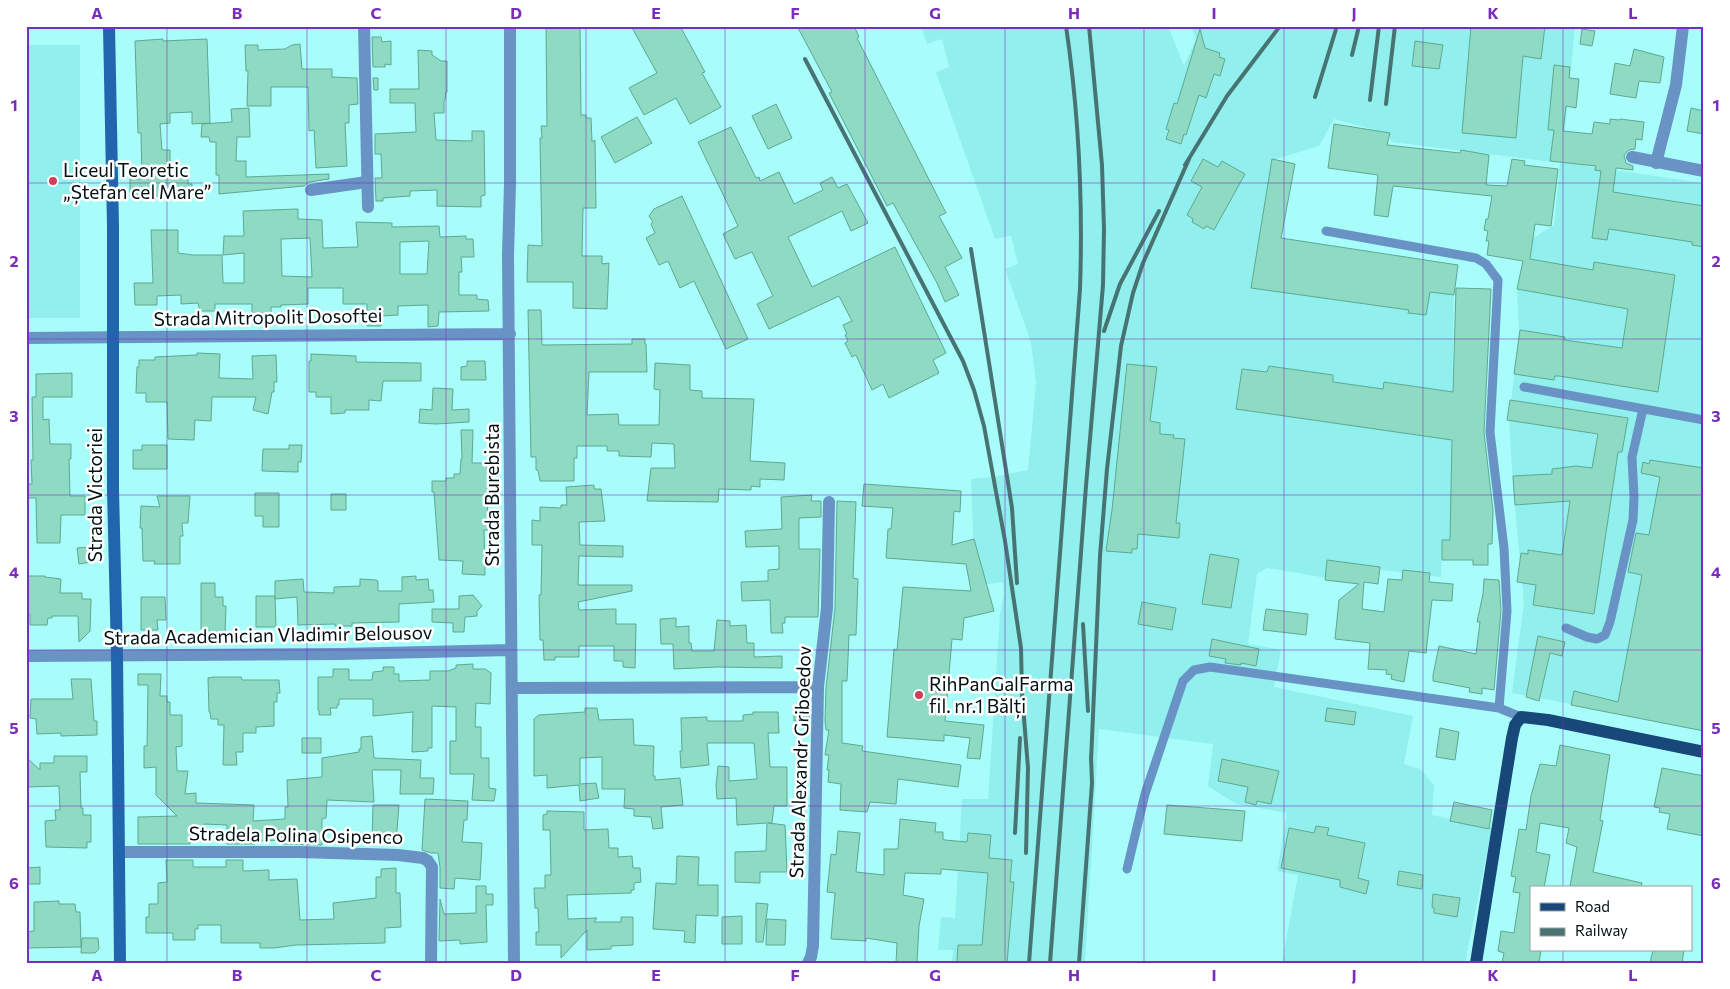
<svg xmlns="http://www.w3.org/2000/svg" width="1730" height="989" viewBox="0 0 1730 989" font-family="Commissioner,sans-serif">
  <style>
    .built { fill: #91f0ed }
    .building { fill: #8edac3; stroke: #5da892; fill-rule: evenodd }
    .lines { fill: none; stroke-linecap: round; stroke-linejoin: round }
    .lane { stroke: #6893c4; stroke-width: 9 }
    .street { stroke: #6893c4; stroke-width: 12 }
    .secondary { stroke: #2065ad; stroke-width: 12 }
    .primary { stroke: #18477a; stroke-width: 12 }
    .rail { stroke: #477473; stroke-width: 4 }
    .grid { fill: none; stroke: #7b2cbf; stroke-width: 1; stroke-opacity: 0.55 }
    .poi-dot { fill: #cf3f5c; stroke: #fff; stroke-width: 2 }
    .labels { text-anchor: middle; stroke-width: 5; stroke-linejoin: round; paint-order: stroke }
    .poi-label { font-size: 19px; fill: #001010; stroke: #fff; text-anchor: start }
    .street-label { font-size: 19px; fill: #001010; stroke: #fff }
    .neatline { fill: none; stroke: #7b2cbf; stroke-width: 2 }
    .grid-label { font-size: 16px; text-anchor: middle; font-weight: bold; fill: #7b2cbf }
  </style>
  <rect width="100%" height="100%" fill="#a8fdfa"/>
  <!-- built -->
  <path class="built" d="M921,26H1168L1184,66L1196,39L1191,26H1575L1565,131L1591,135L1586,166L1704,183V729L1512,693L1524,602L1513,488L1509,420L1519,332L1517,291L1528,241L1554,225L1560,163L1391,142L1389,134L1334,119L1319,146L1276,159L1256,257L1454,288L1450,540L1442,542L1441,577L1330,564L1327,578L1267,568L1257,574L1248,644L1281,650L1274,687L1413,716L1404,764L1420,769L1434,785L1432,815L1492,828L1465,963H1282L1298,875L1277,871L1287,813L1236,804L1208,786L1213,744L1099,729L1085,963H952L953,950H938L941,917L955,918L962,799H988L1000,614L1004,593L1003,582L975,586L971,479L992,477L1028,470L1036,383L1031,342L1005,269L1018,264L1011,236L995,239L936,72L949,67L942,39L927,44Z
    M26,45H80V318H26Z"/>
  <!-- building -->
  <path class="building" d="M546,26H580L581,115H586V118H591L592,142L595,140L596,208H583L582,256H602V264L609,263L607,309L573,308V282H527L528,245L542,246L540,138H542L541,126H547Z
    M631,26H680L705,72L702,73L721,107L690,124L676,98L644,115L629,88L657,73Z
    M797,26H854L859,37L857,38L946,213L939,216L962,258L945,267L959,295L945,302L937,283L893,203L887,206L829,93L832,92Z
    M1471,26H1545L1541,59L1523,56L1516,138L1462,133Z
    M1200,29L1205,48L1220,53L1219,57L1225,59L1220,76L1214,74L1206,98L1199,95L1186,135L1184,134L1181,144L1166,139L1169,130L1166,129L1174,103L1177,104Z
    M1582,29L1595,31L1592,46L1580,44Z
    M372,37H381L382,42L391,41V65L385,64V67H373Z
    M163,39V41L207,39L210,123L192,124V112L170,113V123L160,124L162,150H170V178H188V184H192V196H130V179H142L141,133H138L135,41Z
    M1415,41L1443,45L1439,69L1412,66Z
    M300,44L302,69H332V77L357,78L358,104L349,105V123H345L347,166L316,168L314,130L309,131L308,87H271V106H247L248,71H246L245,45H258V50L285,49L292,45Z
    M1634,49L1664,57L1660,83L1639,81L1636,98L1610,94L1615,63L1630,66Z
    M418,50L432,51V55L441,61H447V92H446L445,100L444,101V113H434L436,140L472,141V131H484L485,195L481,196V207L437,206V190L410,191V196L383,198V201H376L375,178H382L381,154H375V134L416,132L415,103H390V89H419Z
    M1554,65L1570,67L1569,78L1579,79L1576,108L1566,106L1563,131L1592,134L1594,122L1610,124V119L1619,120L1620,119L1644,122L1642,140L1636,139L1635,149L1629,150L1624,155L1626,163L1633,166V170L1616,168L1613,192L1704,206V247L1692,245V242L1609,229L1607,240L1592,238L1601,171L1595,170L1596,166L1550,161L1554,130H1548Z
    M373,78H378V90H374Z
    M776,104L792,138L768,149L752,116Z
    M249,108L250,137H237L236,161H246V177L329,174V179L309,182L304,186L219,194V175H216V142H210L209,137H201L202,124L232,122L231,109Z
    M1691,108L1704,111V134L1687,131Z
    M637,117L652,143L615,163L601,137Z
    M1334,124L1390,133L1387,145L1460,153L1461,150L1489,155L1486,185L1507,186L1512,159L1525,161L1524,165L1558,169L1551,226L1535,224L1530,259L1593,270L1594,262L1675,275L1658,392L1559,376H1555L1554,380L1514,374L1520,330L1565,337L1564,340L1622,348L1628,309L1517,289L1523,261L1487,255L1489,241H1486L1488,231L1484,230L1486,219H1488L1492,196L1393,186L1388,217L1374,215L1378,175L1328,168Z
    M731,127L756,178L759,177L760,181L779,172L794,204L823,190L820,183L832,177L838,188L847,184L868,223L851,231L842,211L788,237L812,287L895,247L946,353L933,360L939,373L889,398L883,384L872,390L856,355L852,357L845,343L848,341L845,335L847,334L843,325L852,321L839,296L769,329L757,304L773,296L752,252L735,259L723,234L738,226L698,142Z
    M1203,159L1218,167L1222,161L1245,174L1214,230L1206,226L1204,229L1192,222L1193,219L1187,215L1202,187L1191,181Z
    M1272,159L1295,164L1281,238L1458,265L1454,295L1430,292L1426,315L1408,313L1409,310L1251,288Z
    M682,196L748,339L726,349L694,281L680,288L668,261L659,265L646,238L655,233L651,224L653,222L649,216L654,209Z
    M298,209V219L322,220L323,248L358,247L356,222L392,223V227L439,226L440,237L466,236V239H473L474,257H461L462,272H459V295H477V299L488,300L489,311L439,312L438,326L428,327V305L398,306V315L381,316V326H367V304H343V288H308V304L281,305V307H271V313H252V304H215V311H200L198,303L181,304V295L157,296V305H135L134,283H153L151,230H178V253L193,255H222L223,283H244V253L223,255L224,236H244L243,211ZM310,238L312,277L282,276L281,239ZM429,241L427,274H400V242Z
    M1456,288L1491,289L1484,432L1493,511L1492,544H1488V565H1473V560H1442V540H1450L1452,440L1236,409L1242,369L1267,372L1269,366L1333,375V382L1383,389L1384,382L1453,392Z
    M528,310H541L542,345L632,344V339H645V344H646L647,372H589L587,415L618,414L619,425H659L660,390L654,389L655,363L690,365V390L702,391V398L754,399L750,461L785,463L784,480L760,479V487L751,486V490L719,489L718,502L647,501L651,468H675L674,444L652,443L651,457L619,456V451H607V446H577V458H574V481H540L538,470H536V457H531Z
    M197,353L220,354L219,378L253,379L252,356L276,355L277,382H274V392H272L268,414L253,410L256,397H212L211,421L195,420L194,440L168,439L167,402H146V393H136L137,367H139V360H155V357L197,355Z
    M311,354L356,356V362L421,363V381H383L381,401L369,400V410H345V413L331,414V397H316V392H309V361H311Z
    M467,361H485L486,380H461V367L467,366Z
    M1127,364L1157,367L1150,421L1160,423V434L1174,435L1173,438L1185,439L1176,523H1180L1179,538L1138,534L1137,549H1132V553L1106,551L1112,510Z
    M72,373V397H43V420L49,419L50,444H71V459H69L70,496H85V515H61L60,543H37L36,498H26V484H32L31,460H33L32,397H36V374Z
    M433,388L453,389L452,410L469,409V422L436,424L419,423L420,409L432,410Z
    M1510,400L1628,418L1622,452H1618L1594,614L1533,605L1536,585L1517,582L1521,553L1528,554V550L1562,555L1570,501L1515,505L1513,476L1552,474V469L1576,466L1592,468L1598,434L1507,420Z
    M461,430H473L472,463H487V473L491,474V485H487L488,530H484L485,575L462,574L463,561L439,560L434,492H432V481H446V478H454V474H460L461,459H462Z
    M142,445H167V469H133V450H142Z
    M289,445H302L301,462H298V472L262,471L263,449H289Z
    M1650,460L1704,468V731L1571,705L1574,691L1618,702L1642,575L1628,572L1636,533L1649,535L1660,477L1641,473L1643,462L1649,464Z
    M864,484L961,491L960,512L954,511L952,545L974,539L994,611L964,618L962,640L952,639L945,721L984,725L980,759L967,758L970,738L944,735V741L887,737L894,649L897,650L903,587L971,591L966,564L886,558L888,529H891L893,508L862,506Z
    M594,485V489H601L605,521L579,522L580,545L623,546V557L579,556L578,585H632V591L578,602L579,610L616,609V624H636L635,668L623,667V661H614V646H579V657H555V660H544L543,640H540L539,595H541L542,545H532V520L540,521V507L561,508V505H567L566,487Z
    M255,493H279V527H263V516H255Z
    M331,494H346V510H331Z
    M812,495L811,501H821V517L799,518V549H820L818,617H785V623H782L783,633H771L770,600L742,601L741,582L768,581V570L779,569V546L746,547L745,531L782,529L781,497Z
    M157,496H190L188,523H182L183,536H180V564H154L155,561H143L142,528H140L141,506L160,507Z
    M837,501L856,502L853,578L858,579L856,635H849L847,681H842V743L863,746L862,751L961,765L958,787L898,779L896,804L870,802L867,812L840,810L841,784L828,782L829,770H827L829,755H825L829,730H826L825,721L826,688L835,608Z
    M90,547L91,562L79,564L77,548Z
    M1210,554L1239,559L1231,608L1202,604Z
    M1327,560L1380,567L1378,584L1364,582L1362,609L1384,612L1388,579L1402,580L1403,570L1430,573L1429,582L1453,584L1452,601L1432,600L1426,653L1409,651L1404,682L1391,679L1392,675L1386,674L1387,670L1368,669L1370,643L1335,639L1339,600L1359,584L1325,580Z
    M26,576H45V577L61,579L60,593H82V599H91L90,631L79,642L78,616H52V618H48L47,625H30V614H26Z
    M416,576V580L428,579L429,590H433L434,602L399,604V622L352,623V626H335V624L298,625L297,597L275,599V581L303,579L304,592L334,593V587L360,586V579L376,580L378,581V591H402V577Z
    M1484,579L1499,580L1501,611L1494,690L1482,688V694L1469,692L1470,688L1433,681V675L1439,646L1476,654L1480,622H1477L1483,594Z
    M201,583H215V597H223V606H226L225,634H209V629H201Z
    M473,595L482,606L477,611V616L465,617L464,632H453V623L432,622V609H459V596Z
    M256,596H275L276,627H256Z
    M141,597H165L166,620H157L158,630H141Z
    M1142,602L1176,608L1172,630L1138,624Z
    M1266,609L1308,614L1306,635L1263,630Z
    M676,618V627L689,626V643H691L692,651H714L717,620L730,621V626L746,625L747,643H754V657L782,656V668L717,667L674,669L673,644H661L660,619Z
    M1538,636L1565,642L1562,656L1550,653L1539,701L1526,697Z
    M1212,639L1259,649L1256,666L1241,663V665L1225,663L1226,659L1209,656Z
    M473,664V669H485L491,673L490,704L476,703L475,727H481V758H489V788L496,789L494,801L472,800L474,774H450V741H456V707L432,706V748H428V751L412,752L413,712L373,716V699H339V705H337V708H330L331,715H319V710H318V677H333V669H349V680H372L373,672L383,671V667H394V674H399V681L430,680V671H448L456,668V665Z
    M138,674H161L160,696H167V702H170V715H182V746L176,747L177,771H188L185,794L196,793V803L254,805L253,821L285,819V807H288L287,780L322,777V758L359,752V749H361V737L372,736L374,758L421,760L420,778H434L433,794H400L401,770H372L374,802L327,800L326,818L322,819V845L282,844V840L254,841L255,844H227V825L204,824V834L190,835V844H138V817L177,816L156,795V767L144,768V746H147L148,685H138Z
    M214,677H241L242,680H279L280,693H277V702H274V726L256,727V733H243V752H236L237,765H223L224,725H218V719H211L210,712H209L208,678Z
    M71,679H91L94,721H97V735L61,736V733L37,734L36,719L30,718L31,699H73Z
    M794,707H809V721H794Z
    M585,708H597L599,720L633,719L634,745L654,746L653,776H655V780L680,778L683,805L661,807L663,828L653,829L651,817L634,816V809L624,808L625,789H602V757L580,758V784L596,783L599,798L580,801L579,785L547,788V775L534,776V719L539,715L585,712Z
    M1327,708L1356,712L1354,725L1325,721Z
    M753,712H778L779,733H768L770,767H787V806H774L772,823H768L785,825L787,872H760V883L735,882V852L766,851L767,823L737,825L736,798L717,799L716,786L718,766L729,767V781L757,779L754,743H707L709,765L681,768L680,751H682L681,718L707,717V721H743V715L753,714Z
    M1440,728L1459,732L1455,760L1436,757Z
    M302,738H321V753H302Z
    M1560,745L1610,755L1600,820L1603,821L1593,872L1642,883L1641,888H1581L1570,886L1577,847L1566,843L1569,828L1540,823L1536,852L1550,855L1544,888H1531V950H1541L1539,963H1502L1504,953L1498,951L1501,931L1514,933L1520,893L1513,892L1516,877L1511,876L1519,829L1526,830L1531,796L1540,764L1556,766Z
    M54,756H87V772H80L81,808H83V815H91V842H87V848L46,847L45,821L56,820L55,810H60L59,786L28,787L26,757L40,770V763H54Z
    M1222,759L1279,771L1271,804L1257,801L1256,805L1245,802L1248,787L1218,781Z
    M1662,768L1704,776V836L1667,829L1670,814L1659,812L1660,808L1654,807Z
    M425,799L468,801L467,820H464L462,842L482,843L480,880L455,878L454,889L440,888V867L438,853H431L422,850Z
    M1454,802L1492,810L1489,829L1450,821Z
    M373,805H399L396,843H372Z
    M1167,805L1245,811L1242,841L1164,834Z
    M547,811L584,812V830L608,829L609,848H618V857L632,856L633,868H640L641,882L634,883V890H631V893L567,895L568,919L597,918L594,922H621V917H633V945L611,946V949L587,950V930L561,958V945H536V932H539L538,908H535L534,888H545V875H551L550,830H543V815L547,814Z
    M900,819L936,823L935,832H943V839L945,840L967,842L968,833L991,835L989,858L1012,860L1010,882H1014L1007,963L957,962L958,945H982L988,873L941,869V874L905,873L903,895L924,899L919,926L917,963H896L897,943L866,938V941L831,939L835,893L827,892L831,854L836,855L838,831L860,833L856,872L884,875V849H898Z
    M1316,826L1329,828L1327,835L1365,843L1358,878L1369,881L1366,894L1340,887V880L1281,868L1289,828L1314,833Z
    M677,856L699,857L698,885H718V916L696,915L695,943L684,942L685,931L653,929L656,883L676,884Z
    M166,860H193V867H226V860H243V871L269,870V880L297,879L300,920L334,919L333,903L376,898V877H381V869L396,868V893H400L401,927L385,928V943L296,945L274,948H260V943H221V925H198V929H195V940H173V933H146V917H149V904H158V883L167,882Z
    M40,867V884H27V868Z
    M1399,871L1423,875L1422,889L1397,885Z
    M476,886H486V894H493V905H486L487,942L460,944V940L439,941L440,899L444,914L476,913Z
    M1433,894L1460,898L1457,917L1434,913V908L1432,907Z
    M59,901V904H75L76,912H80L81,947L27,948L26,932L34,931V902Z
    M756,903L768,904L763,942H756Z
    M742,916V944H722V917Z
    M767,919L786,920L785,945H766Z
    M82,938H98L99,949L95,953H81Z
    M1653,950H1684L1682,963H1650Z"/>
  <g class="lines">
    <!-- lane -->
    <path class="lane" d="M1326,231L1476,258L1486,264L1498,280L1490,432L1504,548L1507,611L1499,708
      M1524,387L1704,420
      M1566,628L1587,637L1597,639L1605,635L1610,622L1633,520L1634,497L1632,457L1643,409
      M1127,869L1145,794L1183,681L1194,670L1210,667L1499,708L1521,717"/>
    <!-- street -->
    <path class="street" d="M364,26L368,207
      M510,26V184L508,255L514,963
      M1632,157L1704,171
      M1656,163L1676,85L1683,26
      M311,190L360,183L367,181
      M26,338L510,334
      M26,656L341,654L511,650
      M513,688L818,687
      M119,852H299L398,855L423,858L428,861L432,867L431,963
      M808,963L811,957L813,946L818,687L827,608L829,502"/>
    <!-- secondary -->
    <path class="secondary" d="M109,26L113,227V490L117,655L120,963"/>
    <!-- primary -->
    <path class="primary" d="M1476,963L1512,738L1515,725L1521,717L1548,720L1704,752"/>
    <!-- rail -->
    <path class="rail" d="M1352,55L1359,26
      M805,59L963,361L974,390L984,426L1005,541L1021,648L1022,693L1028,768L1026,853
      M1315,97L1337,26
      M1370,100L1379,26
      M1386,104L1395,26
      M1185,165L1227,96L1280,26
      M971,249L1012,508L1017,583
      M1104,331L1120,284L1159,211
      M1083,624L1088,711
      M1091,761L1100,556L1107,469L1121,346L1133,293L1143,263L1189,159
      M1015,833L1020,738
      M1029,963L1080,289C1083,201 1079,114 1066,26
      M1050,963L1086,486L1103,285L1104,229L1102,165L1089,26
      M1079,963L1092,783L1091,756"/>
  </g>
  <!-- grid -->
  <path class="grid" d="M167,26V963M307,26V963M446,26V963M586,26V963M725,26V963M865,26V963M1005,26V963M1144,26V963M1284,26V963M1423,26V963M1563,26V888M26,183H1704M26,339H1704M26,495H1704M26,650H1704M26,806H1704M1563,950V963"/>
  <!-- markers -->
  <g class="poi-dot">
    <circle cx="53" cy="181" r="5"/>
    <circle cx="919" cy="695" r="5"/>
  </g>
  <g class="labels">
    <!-- poi labels -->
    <g class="poi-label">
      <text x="63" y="177">Liceul Teoretic<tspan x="63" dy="22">„Ștefan cel Mare”</tspan></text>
      <text x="929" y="691">RihPanGalFarma<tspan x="929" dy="22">fil. nr.1 Bălți</tspan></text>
    </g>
    <!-- street labels -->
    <g class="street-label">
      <text transform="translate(268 317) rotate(-1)" y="7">Strada Mitropolit Dosoftei</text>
      <text transform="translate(95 495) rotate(-90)" y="7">Strada Victoriei</text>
      <text transform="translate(492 495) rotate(-90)" y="7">Strada Burebista</text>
      <text transform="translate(268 635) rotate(-1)" y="7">Strada Academician Vladimir Belousov</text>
      <text transform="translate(800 762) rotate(-88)" y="7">Strada Alexandr Griboedov</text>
      <text transform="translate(296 835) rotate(1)" y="7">Stradela Polina Osipenco</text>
    </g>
  </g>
  <!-- border -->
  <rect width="1730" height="989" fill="none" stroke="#ffffff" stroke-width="55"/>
  <!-- legend -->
  <rect x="1530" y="886" width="162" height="65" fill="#ffffff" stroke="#999f9f"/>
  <rect x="1540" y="903" width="25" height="8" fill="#18477a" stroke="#999f9f"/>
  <text x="1575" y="912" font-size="15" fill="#001010">Road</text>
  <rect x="1540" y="928" width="25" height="8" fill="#477473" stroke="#999f9f"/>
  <text x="1575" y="936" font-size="15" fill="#001010">Railway</text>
  <rect x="28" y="28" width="1674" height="934" class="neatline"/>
  <g class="grid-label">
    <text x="97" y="19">A</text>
    <text x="237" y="19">B</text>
    <text x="376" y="19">C</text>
    <text x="516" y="19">D</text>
    <text x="656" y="19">E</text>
    <text x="795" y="19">F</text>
    <text x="935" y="19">G</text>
    <text x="1074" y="19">H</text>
    <text x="1214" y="19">I</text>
    <text x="1354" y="19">J</text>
    <text x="1493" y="19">K</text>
    <text x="1633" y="19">L</text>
    <text x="14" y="111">1</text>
    <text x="1716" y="111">1</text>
    <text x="14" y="267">2</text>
    <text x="1716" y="267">2</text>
    <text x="14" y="422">3</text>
    <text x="1716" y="422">3</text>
    <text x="14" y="578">4</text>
    <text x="1716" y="578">4</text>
    <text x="14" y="734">5</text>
    <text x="1716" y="734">5</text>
    <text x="14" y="889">6</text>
    <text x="1716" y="889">6</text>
    <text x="97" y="981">A</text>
    <text x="237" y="981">B</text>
    <text x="376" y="981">C</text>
    <text x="516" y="981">D</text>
    <text x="656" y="981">E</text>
    <text x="795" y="981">F</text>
    <text x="935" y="981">G</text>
    <text x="1074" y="981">H</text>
    <text x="1214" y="981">I</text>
    <text x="1354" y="981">J</text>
    <text x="1493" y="981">K</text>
    <text x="1633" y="981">L</text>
  </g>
</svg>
